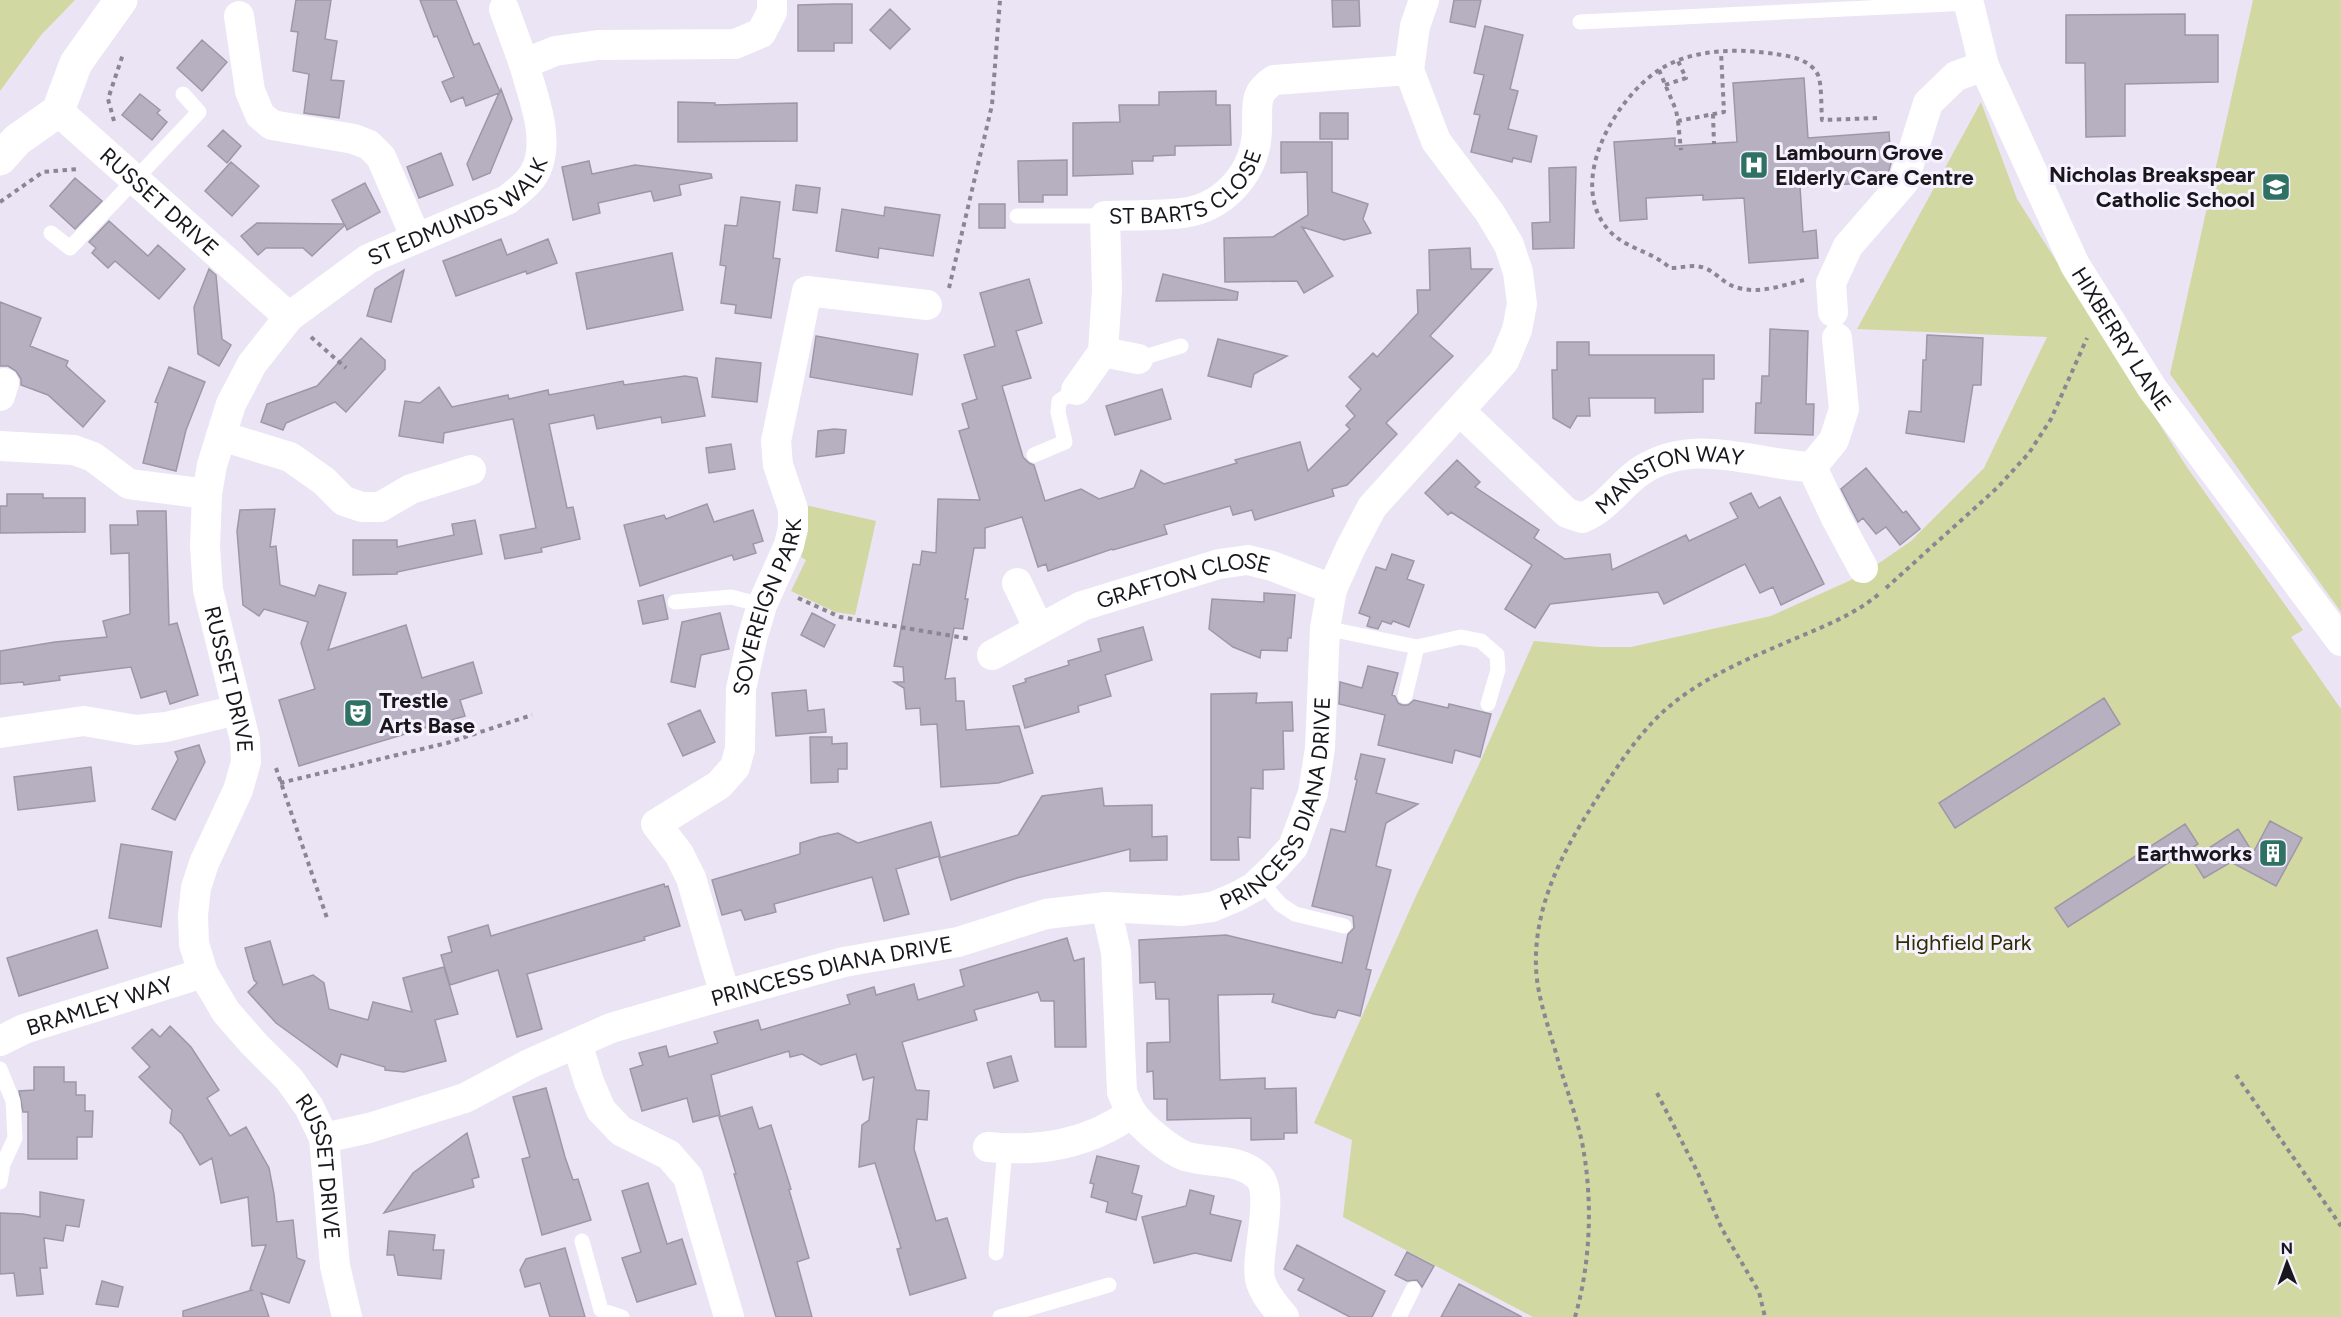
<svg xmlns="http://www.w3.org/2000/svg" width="2341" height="1317" viewBox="0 0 2341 1317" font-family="Figtree,sans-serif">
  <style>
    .green { fill: #d1d8a1 }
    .building { fill: #b7b0c0; stroke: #9e97a7; stroke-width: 1.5 }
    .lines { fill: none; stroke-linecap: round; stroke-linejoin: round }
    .path { stroke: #8b8792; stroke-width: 4; stroke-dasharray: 4.5 4.5; stroke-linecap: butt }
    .lane { stroke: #fff; stroke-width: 15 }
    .street { stroke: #fff; stroke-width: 30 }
    .secondary { stroke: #fff; stroke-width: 33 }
    .labels { text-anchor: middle; stroke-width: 6; stroke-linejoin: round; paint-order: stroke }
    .poi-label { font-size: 22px; font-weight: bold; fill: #19161c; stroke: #f6f1ff; text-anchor: start }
    .street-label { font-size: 22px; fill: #19161c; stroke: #f6f1ff }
    .park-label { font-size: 22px; fill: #2b2e00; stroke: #f6f1ff }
  </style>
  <rect width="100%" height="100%" fill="#eae4f4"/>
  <!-- green -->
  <path class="green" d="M0,0H75L41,35L0,91Z
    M2253,0H2341V612L2170,374Z
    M1981,102L2017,199L2186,466L2303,630L2291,637L2341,709V1317H1533L1343,1217L1352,1140L1314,1123L1416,896L1476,771L1534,641L1598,647H1631L1771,616L1849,581L1872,568L1911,541L1984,468L2047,337L1857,329Z
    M805,505L876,521L855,615L835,612L791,591L806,560L801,557L808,532Z"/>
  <!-- building -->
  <path class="building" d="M296,0H331L325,39L337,41L331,80L344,81L339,118L304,113L309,74L293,71L298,32L291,31Z
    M420,0H456L474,45L479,43L500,92L501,89L512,119L490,173L473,180L467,164L499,93L466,106L463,97L451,102L442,82L454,77L437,36L434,37Z
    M1332,0H1359L1360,26L1333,27Z
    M1454,0H1481L1475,27L1450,22Z
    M834,4H852V43H834V51H798V5Z
    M890,9L910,29L890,49L870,30Z
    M2185,14V35H2218V82L2125,84V136L2086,137L2085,63H2066V15Z
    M1485,26L1523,35L1510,89L1518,91L1508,129L1537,136L1531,162L1513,158L1512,162L1471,152L1480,115L1474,114L1484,75L1474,73Z
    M202,40L227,62L202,91L177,68Z
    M1804,78L1808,138L1889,132L1891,163L1888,174L1881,182L1800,187L1803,232L1816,230L1818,258L1749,263L1744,198L1703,200V195L1646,198L1647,219L1620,221L1614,142L1675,138V146L1737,142L1733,83Z
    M1216,91V105H1230L1231,145L1175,146V155L1153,156V161H1132L1133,174L1073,176V123L1120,122L1119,105H1159V92Z
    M140,94L160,110L157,113L167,122L152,140L122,115Z
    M678,102L715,103V105L797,103V141L678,142Z
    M1320,113H1348V139H1320Z
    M223,130L241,146L227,163L208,146Z
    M1281,142H1332V192L1368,204L1363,219L1371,233L1344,240L1302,227L1333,276L1304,293L1297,281L1225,282L1224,238L1273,237L1308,215L1307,172L1281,173Z
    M441,153L453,185L419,198L407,167Z
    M1067,160V195H1043V202H1019L1018,161Z
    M589,161L592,174L635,165L711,174L712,178L679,185L681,195L654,201L651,191L598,203L600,213L573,220L562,167Z
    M231,162L259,186L232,216L205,191Z
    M1576,167L1574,248L1533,249L1532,223L1550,222L1549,168Z
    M75,178L102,201L75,229L50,206Z
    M365,183L380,212L347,230L345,225L312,256L303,248H266L258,255L241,236L257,223L344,224L332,200Z
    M796,185L820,188L817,213L793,210Z
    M741,197L780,202L773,258L780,259L771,318L735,313L736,305L721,303L726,266L720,265L725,225L737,226Z
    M979,204H1005V228H979Z
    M885,207L940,215L933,256L879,248L878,258L836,251L842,209L884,216Z
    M109,221L148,256L158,245L185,269L159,299L115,261L108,268L92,253L96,248L89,242Z
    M501,239L507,255L548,239L557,263L527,274L526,271L456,296L443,261Z
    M1470,248L1471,269H1492L1430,336L1453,356L1386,423L1397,434L1347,485L1332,489L1334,496L1255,520L1252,510L1233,515L1230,506L1164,525L1167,534L1113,550L1112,549L1048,571L1046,564L1038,567L1022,517L985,528V548H974L965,599H968L963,629L954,628L945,679L955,678L956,701H964L966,730L1019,726L1033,773L998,783L941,787L937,724L921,725L920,708L906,709L904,688L894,682H904L903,667L894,666L913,564L920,565L922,551L936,553L938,499L980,500L959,431L969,428L962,404L977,399L964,355L995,346L980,293L1029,279L1042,323L1016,331L1031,378L1002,386L1023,457L1029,463L1034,465L1045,501L1081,489L1099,499L1134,488L1141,470L1164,484L1237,463L1235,460L1300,442L1308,471L1350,429L1346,425L1355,416L1346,406L1361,389L1349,377L1373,353L1377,357L1418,313L1417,290H1430L1429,250Z
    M672,253L683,310L587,329L576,273Z
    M209,269L216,275L222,339L231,345L219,366L198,354L194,307Z
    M404,270L391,322L367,316L375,289Z
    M1163,274L1238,292L1237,300L1156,301Z
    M0,302L41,318L30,346L68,361L66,366L105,401L83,427L48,395L21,385V379L16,371L8,366H0Z
    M1770,329L1808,331L1806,404H1814L1813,435L1755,433L1756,403H1761L1762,376H1769Z
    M1927,335L1983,338L1981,385H1973L1964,442L1906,433L1909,411L1921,412L1923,360H1926Z
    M816,336L918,354L912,395L810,377Z
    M361,338L385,360V369L346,412L335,402L286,423L283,430L261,422L267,404L317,386Z
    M1218,339L1287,356L1254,374L1251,387L1208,376Z
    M1557,342H1589V355H1714V379H1703V412L1655,413V398H1589L1590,416H1577L1570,428L1553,418L1552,370H1557Z
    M716,358L761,363L757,402L712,397Z
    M169,367L205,382L186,430L176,471L143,463L158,403L155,402Z
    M685,376L697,378L705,416L662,423L661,417L597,429L594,415L549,424L567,508L573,507L580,539L541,548L542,552L505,559L500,535L536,528L513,419L444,433L443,443L399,436L405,401L420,403L439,387L452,407L508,395L509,399L548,390L549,395L623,381L624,385Z
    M1162,389L1171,419L1115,435L1106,406Z
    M834,429L846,430L844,453L816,457L818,431Z
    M731,444L735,469L709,473L706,448Z
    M1457,460L1480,482L1475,487L1539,530L1534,538L1565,559L1610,554L1612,570L1686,535L1689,541L1738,518L1730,503L1751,493L1759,508L1780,497L1824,584L1781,605L1773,587L1760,593L1745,564L1664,604L1658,592L1550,604L1535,628L1505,609L1532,565L1451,512L1448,515L1425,493Z
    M1866,468L1903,513L1906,511L1920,529L1900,545L1886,527L1876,534L1863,518L1858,522L1841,489Z
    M7,494H43V498H85V532L0,533V506H7Z
    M707,504L714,522L753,510L763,541L753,544L756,553L734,560L732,555L640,586L624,525L664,515L666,519Z
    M275,509L270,547L276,546L280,585L315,596L319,585L346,593L328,650L406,625L422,678L473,662L482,693L460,700L465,716L299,766L279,700L315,689L301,643L308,622L264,609L259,616L243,605L237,531L240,510Z
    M137,511H166L169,625L177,623L198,695L170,704L166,691L141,698L131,667L59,676L60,680L24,685L23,682L0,684V651L55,642L107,637L103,621L130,614L129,553L111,554L110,525H138Z
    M475,520L482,554L397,572V574L353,575V540H397V547L454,535L452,524Z
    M1392,554L1414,561L1407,579L1424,585L1409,627L1393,621L1391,624L1382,621L1378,629L1370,627L1367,626L1370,617L1359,613L1376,567L1386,570Z
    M1264,593L1295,595L1291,638H1288L1287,651L1261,650L1260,658L1233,647L1209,629L1212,599L1264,602Z
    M663,595L668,619L643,624L638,601Z
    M720,613L729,649L701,655L695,687L671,682L682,622Z
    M812,613L835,625L824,647L801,635Z
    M1143,627L1152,660L1105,675L1111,696L1078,706L1079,712L1025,728L1013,686L1026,682L1025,679L1069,665L1068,661L1101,651L1098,639Z
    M1368,666L1398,673L1392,695L1395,696L1398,703L1402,705H1408L1414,700L1448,708L1449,704L1491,714L1480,757L1455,750L1452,763L1378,745L1385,715L1339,704L1340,682L1362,688Z
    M806,690L808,711L824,709L826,732L776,736L772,693Z
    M1257,693L1256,703L1292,702L1293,731H1283L1284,769L1263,770V789L1251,788L1250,838L1238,837L1239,860H1211V694Z
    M2104,698L2120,724L1955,828L1939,803Z
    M700,710L715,742L683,756L668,724Z
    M810,737H832V744L847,743V769H838V782L811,783Z
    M199,745L205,762L175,820L152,809L178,759L175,752Z
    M1361,754L1385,759L1376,793L1418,804L1386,823L1376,866L1391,870L1366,969L1371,970L1360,1016L1338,1010L1335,1018L1314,1014L1272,1002L1274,994L1218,995L1220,1080L1265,1078V1089L1296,1088L1297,1133H1284V1139L1251,1140V1118L1167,1120V1099H1154L1153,1071L1147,1072V1043L1170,1042L1169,999H1156L1155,982L1140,983L1139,940L1226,935L1342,963L1348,934L1354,928L1353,916L1312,906L1331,829L1345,832L1357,780L1355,779Z
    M91,767L95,801L18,810L14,777Z
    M1102,788L1104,806L1152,805V837L1167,836V860L1130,861V849L1017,878L951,900L939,858L1018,835L1042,796Z
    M2270,821L2302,838L2276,886L2231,862L2204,878L2192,859L2238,829L2253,853Z
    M931,822L940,856L896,869L909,914L884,921L872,877L774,904L776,912L745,920L741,910L722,915L712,880L800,854V843L820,837L838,833L858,843Z
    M2185,824L2198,844L2068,927L2055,908Z
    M121,844L172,852L161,927L109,918Z
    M664,884L665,887L668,886L680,926L644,937L645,940L527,974L542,1029L517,1037L498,970L450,985L441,955L452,952L448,937L488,925L491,936Z
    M97,930L108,968L19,996L7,958Z
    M1067,938L1074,961L1084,958L1086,1047H1055L1054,1001H1041L1038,992L974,1010L977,1020L902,1042L916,1090L929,1091L927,1120L917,1119L914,1149L936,1221L947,1218L966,1278L910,1295L897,1249L901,1248L875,1163L859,1167L862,1125L869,1120L874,1077L863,1080L856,1054L821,1065L802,1054L790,1057L789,1051L711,1075L720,1115L693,1122L687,1098L642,1111L630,1069L643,1065L639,1053L666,1046L669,1057L718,1043L714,1032L758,1020L761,1030L850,1004L847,995L874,987L876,995L914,984L918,1000L964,986L960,970Z
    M270,941L283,985L313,975L324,983L329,1009L368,1020L373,1002L412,1012L403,978L444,967L458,1014L435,1020L446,1061L404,1072L385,1070V1067L341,1054L337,1067L276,1023L248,992L257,983L254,980L245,948Z
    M170,1026L191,1047L219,1090L207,1098L230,1136L246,1127L269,1168L274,1194L277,1222L293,1220L297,1258L305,1261L289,1303L261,1293L269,1317H183V1311L252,1290L250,1289L266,1245L252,1246L248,1197L221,1203L212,1158L200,1165L182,1134L170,1123L172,1110L139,1077L150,1067L132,1048L152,1029L160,1037Z
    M1011,1056L1018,1081L994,1088L987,1063Z
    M34,1067H64V1082H76V1095H85V1111H93L92,1137H77V1159H28V1112H23L19,1091L34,1090Z
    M546,1088L565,1157L573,1180L578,1179L591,1220L542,1235L522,1159L530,1157L513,1097Z
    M752,1107L759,1129L771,1125L791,1189L789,1190L809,1258L797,1262L812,1317H776L734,1174H736L719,1117Z
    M467,1133L479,1177L472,1179L474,1187L384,1213L413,1173Z
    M1097,1156L1139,1166L1132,1193L1142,1196L1136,1220L1106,1212L1108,1202L1091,1197L1094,1184L1090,1183Z
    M648,1183L667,1244L682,1239L696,1284L637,1302L622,1258L641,1252L622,1191Z
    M1190,1190L1214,1196L1210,1214L1241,1221L1231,1261L1195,1253L1154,1263L1142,1217L1186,1206Z
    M40,1192L84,1200L79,1227L66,1225L63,1241L44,1238L47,1268H40L43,1294L17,1296L14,1273L0,1274V1213L23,1214L40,1217Z
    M389,1231L435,1235L433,1250H444L441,1279L398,1275L394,1255H387Z
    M1297,1245L1385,1291L1372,1317H1350L1298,1290L1304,1279L1284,1269Z
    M565,1248L580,1300L585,1317H550L540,1283L525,1287L520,1270L526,1259Z
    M1407,1252L1434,1266L1422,1287L1417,1280L1407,1281L1395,1275Z
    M102,1281L123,1287L118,1307L96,1304Z
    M1459,1284L1522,1317H1441Z"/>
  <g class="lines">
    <!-- path -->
    <path class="path" d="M1659,70L1676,110L1678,121L1724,112L1721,52
      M1665,85L1686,78L1678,61
      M1713,114L1714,144
      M114,121L108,99L123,54
      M1678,121L1681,150
      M0,202L43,172L78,169
      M1804,280C1784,285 1760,294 1739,288C1725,285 1719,275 1707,269C1695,263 1683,268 1670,268C1651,250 1623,249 1606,227C1568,179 1616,98 1659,70C1691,49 1738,48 1775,54C1790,56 1810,59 1818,75C1822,84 1821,109 1822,120L1877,118
      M949,288L992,105L1000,0
      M311,337L346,368
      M1886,588L1997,488L2029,453L2051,419L2087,338
      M798,598L840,617L970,639
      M276,768L328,921
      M280,783L447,743L532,715
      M2236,1075L2341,1226
      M1657,1093L1697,1171L1722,1229L1759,1292L1765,1317
      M1575,1317C1591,1262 1593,1198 1582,1142C1576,1116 1567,1090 1559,1064C1551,1033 1537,999 1536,967C1534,910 1559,858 1589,811C1611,776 1634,738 1665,710C1704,676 1752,657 1799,637C1827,625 1855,614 1879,594"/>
    <!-- lane -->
    <path class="lane" d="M1580,22L1969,3
      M1017,216H1105
      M51,233L70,248L199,112L183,94
      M1138,359L1181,346
      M1034,455L1065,442L1058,412L1059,401L1076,390
      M675,602L731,597L762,605
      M1325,628L1417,647L1461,637L1481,641L1497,655L1498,670L1488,704
      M1405,696L1417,647
      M1260,881L1280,904L1295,914L1344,926
      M0,1069L13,1101L15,1138L3,1164L0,1182
      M582,1241L601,1310L622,1317
      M996,1253L1005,1148
      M1000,1317L1109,1285
      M1399,1317L1413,1289"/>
    <!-- street -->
    <g class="street">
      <path id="s1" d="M1968,0L1984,66L2075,265L2152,388L2341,641"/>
      <path d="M504,9L524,64"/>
      <path d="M239,16L250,91L260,115L272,125L354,139L369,145L381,157L416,238"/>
      <path id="s2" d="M58,111L289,317L252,364L231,404L212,465L207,494L205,546L208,590L245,740L246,762L238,790L204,863L196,888L193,915L194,944L203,973L226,1012L255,1045L289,1079L309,1107L324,1138L335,1266L347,1317"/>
      <path d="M1833,312L1831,283L1848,246L1903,183L1928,103L1956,76L1984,66"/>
      <path id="s3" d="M289,317L368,259L507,200C519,190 533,181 538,165C549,134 532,94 524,64L555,51L598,45L735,44L761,33L772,12V0"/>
      <path d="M1103,352L1138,359"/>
      <path id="s4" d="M1076,390L1103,352L1107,290L1105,216C1131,215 1158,216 1183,213C1226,207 1257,170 1257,128C1258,104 1253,94 1274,80L1409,70"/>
      <path d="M0,396L4,383"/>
      <path id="s5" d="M1460,411L1567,513L1582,518C1609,507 1620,484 1642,470C1696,436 1755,465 1812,467L1836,518L1863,568"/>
      <path d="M221,436L290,457L324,481L344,501L362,507H380L411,489L471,470"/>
      <path d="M0,446L74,450L93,457L129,484L207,494"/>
      <path d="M1812,467L1834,440L1844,409L1837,338"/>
      <path d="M1017,583L1039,629"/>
      <path id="s6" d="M992,655L1082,606L1219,564L1248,560L1272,566L1332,589"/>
      <path d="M0,733L84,721L136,730L166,727L237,710"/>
      <path d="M1106,907L1116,952L1122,1092C1125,1099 1128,1107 1132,1113C1141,1126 1169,1150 1185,1156C1210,1164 1237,1157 1258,1176C1276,1193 1255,1254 1260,1279C1263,1293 1275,1306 1284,1317"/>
      <path id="s7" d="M725,995L691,878L679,854L656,824L719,785L735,767L740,749L741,689L752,639L762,605L789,545L793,527V509L778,465L776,441L807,291L927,305"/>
      <path id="s8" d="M0,1041L24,1029L203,973"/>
      <path d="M577,1043L589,1082L601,1110L621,1131L669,1155L688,1177L729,1317"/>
      <path id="s9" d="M324,1138L369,1128L465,1098L529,1064L611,1028L725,995L844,962L958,942L1046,914L1106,907L1181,911L1212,907L1236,897L1254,887L1274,868L1293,847L1313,793L1320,748L1325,628L1332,589L1351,547L1372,507L1504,361L1517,330L1522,304L1518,272L1509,245L1490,213L1436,141L1409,70L1415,26L1424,0"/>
      <path d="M988,1147C1042,1152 1088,1144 1132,1113"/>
    </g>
    <!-- secondary -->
    <path class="secondary" d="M0,159L17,140L58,111L76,63L121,0"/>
  </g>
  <!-- icons -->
  <defs>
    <g id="hospital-square" transform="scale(1.5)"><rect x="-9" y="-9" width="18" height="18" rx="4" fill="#2f7162" stroke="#f6f1ff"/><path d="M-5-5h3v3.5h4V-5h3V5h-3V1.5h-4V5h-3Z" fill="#fff"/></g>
    <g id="school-square" transform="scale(1.5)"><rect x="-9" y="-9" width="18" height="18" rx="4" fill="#2f7162" stroke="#f6f1ff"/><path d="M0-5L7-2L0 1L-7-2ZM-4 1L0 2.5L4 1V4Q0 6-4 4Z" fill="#fff"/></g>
    <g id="theatre-square" transform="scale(1.5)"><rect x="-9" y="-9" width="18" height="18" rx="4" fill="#2f7162" stroke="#f6f1ff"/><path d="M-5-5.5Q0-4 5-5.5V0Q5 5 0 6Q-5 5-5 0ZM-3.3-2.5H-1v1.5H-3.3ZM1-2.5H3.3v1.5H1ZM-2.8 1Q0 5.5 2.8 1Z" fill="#fff"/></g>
    <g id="building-square" transform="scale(1.5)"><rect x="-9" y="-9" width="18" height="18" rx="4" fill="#2f7162" stroke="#f6f1ff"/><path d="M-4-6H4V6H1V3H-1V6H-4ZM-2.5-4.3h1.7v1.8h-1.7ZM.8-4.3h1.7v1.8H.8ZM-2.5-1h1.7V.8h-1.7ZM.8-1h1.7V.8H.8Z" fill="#fff"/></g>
  </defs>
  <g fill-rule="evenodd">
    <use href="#hospital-square" x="1754" y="165"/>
    <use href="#school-square" x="2276" y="187"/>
    <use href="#theatre-square" x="358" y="713"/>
    <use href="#building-square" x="2273" y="853"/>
  </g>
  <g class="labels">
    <!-- poi labels -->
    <g class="poi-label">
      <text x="1775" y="160">Lambourn Grove<tspan x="1775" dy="25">Elderly Care Centre</tspan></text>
      <text x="2255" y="182" text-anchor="end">Nicholas Breakspear<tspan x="2255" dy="25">Catholic School</tspan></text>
      <text x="379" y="708">Trestle<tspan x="379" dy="25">Arts Base</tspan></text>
      <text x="2252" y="861" text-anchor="end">Earthworks</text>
    </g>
    <!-- street labels -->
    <g class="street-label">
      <text dy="8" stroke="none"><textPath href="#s4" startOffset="274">ST BARTS CLOSE</textPath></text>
      <text dy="8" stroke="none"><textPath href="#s2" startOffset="136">RUSSET DRIVE</textPath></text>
      <text dy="8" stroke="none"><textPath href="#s3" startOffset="201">ST EDMUNDS WALK</textPath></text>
      <text dy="8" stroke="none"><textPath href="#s1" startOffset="374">HIXBERRY LANE</textPath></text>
      <text dy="8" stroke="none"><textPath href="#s5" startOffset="264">MANSTON WAY</textPath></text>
      <text dy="8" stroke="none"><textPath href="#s6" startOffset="208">GRAFTON CLOSE</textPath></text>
      <text dy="8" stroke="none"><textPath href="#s7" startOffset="450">SOVEREIGN PARK</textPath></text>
      <text dy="8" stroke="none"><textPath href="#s2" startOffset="696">RUSSET DRIVE</textPath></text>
      <text dy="8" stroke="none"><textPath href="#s9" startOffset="1059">PRINCESS DIANA DRIVE</textPath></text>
      <text dy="8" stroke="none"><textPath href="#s9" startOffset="537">PRINCESS DIANA DRIVE</textPath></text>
      <text dy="8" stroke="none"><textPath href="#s8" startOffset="106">BRAMLEY WAY</textPath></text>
      <text dy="8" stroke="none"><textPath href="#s2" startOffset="1236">RUSSET DRIVE</textPath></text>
    </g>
    <!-- park labels -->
    <g class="park-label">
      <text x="1963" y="950">Highfield Park</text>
    </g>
  </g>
  <!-- north arrow -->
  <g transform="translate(2287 1263) rotate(359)" stroke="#f6f1ff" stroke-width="4.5" paint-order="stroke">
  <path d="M0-4.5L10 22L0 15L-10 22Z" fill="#19161c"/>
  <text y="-9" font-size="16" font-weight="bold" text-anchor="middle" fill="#19161c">N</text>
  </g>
</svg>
